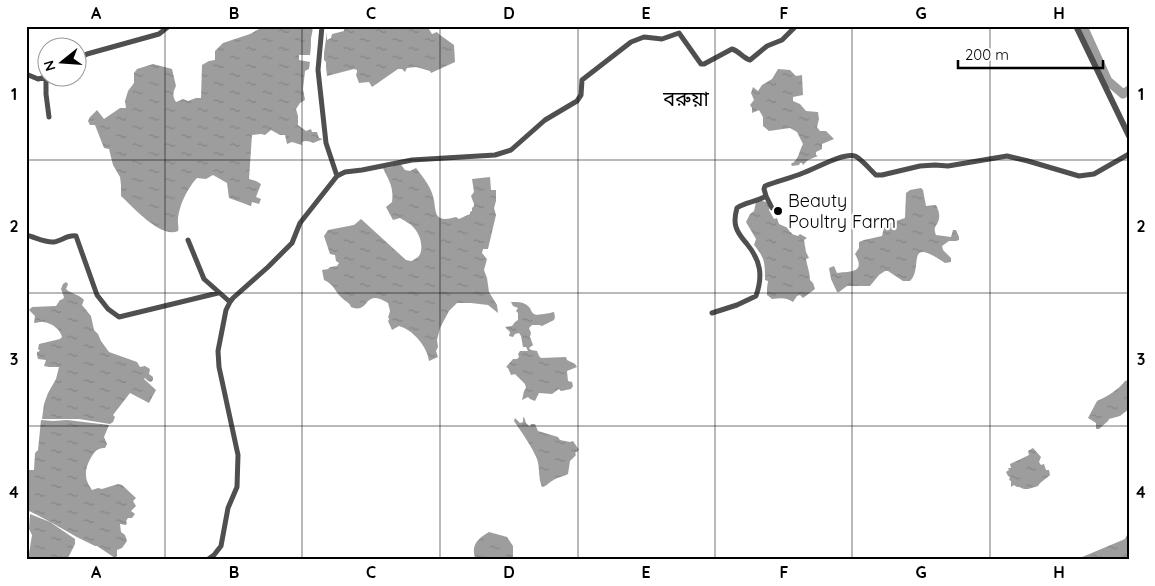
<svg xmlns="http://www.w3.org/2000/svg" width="1155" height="586" viewBox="0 0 1155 586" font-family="Quicksand,'Noto Sans Bengali',sans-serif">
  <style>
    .water { fill: url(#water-ripples) }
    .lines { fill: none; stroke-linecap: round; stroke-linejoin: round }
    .river { stroke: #9d9d9d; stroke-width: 9 }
    .minor { stroke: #4f4f4f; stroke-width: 5 }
    .tertiary { stroke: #4f4f4f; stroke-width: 6 }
    .grid { fill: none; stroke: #000; stroke-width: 1; stroke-opacity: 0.55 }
    .poi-dot { fill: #000; stroke: #fff; stroke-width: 2 }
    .labels { text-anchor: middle; stroke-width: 4.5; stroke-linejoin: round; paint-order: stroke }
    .poi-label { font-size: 18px; fill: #000; stroke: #fff; text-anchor: start }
    .quarter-label { font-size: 20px; fill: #000; stroke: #fff }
    .neatline { fill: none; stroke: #000; stroke-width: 2 }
    .grid-label { font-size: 16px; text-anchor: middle; font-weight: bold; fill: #000 }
  </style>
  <defs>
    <pattern id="water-ripples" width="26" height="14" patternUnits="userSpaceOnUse" patternTransform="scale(1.25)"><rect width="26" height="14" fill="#9d9d9d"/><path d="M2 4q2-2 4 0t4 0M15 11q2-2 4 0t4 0" fill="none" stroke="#858585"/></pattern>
  </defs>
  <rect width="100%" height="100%" fill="#fff"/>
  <!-- water -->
  <path class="water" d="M260,26H312C313,32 312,33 311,38C311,43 311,49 310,55H299V60L310,62L309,69L305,71L303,89L305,100L300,103L296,109L298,116V125L306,131L311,129L312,132H317L319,138L323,139L313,143C309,141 306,140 302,142V145L292,142L287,144L285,135H280L271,130L265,135L261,134L252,135L249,179L256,181L261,184L256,197L261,199L259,204L252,202L251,206L229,198L227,183L213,175L206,179L197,178C188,187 177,209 178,223C178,225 179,228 178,231C161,239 133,207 121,196V185L120,177L113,165L109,149L104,148L95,125H90L88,121L90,117L97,110L104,119L120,108H126L125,101L128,91L134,83V73L137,69L153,64L172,69L176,86C173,92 172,96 176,102L183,99L188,101L196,98H201L202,65L209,61L215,60V51L223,43L250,34L259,29Z
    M344,26H427L432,34L437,32L440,35L454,45L455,62L431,73L430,71L416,67L407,68L405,72L402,69H398L372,87L369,82L359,83L356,75L357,72V70L354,69L327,76L326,67V62L324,60V53L327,32V40L331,38L332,34L344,31Z
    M778,69L790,70L796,76L802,75L803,95L793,97V101L800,104L806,111L818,112L819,119L817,127L820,131H826L834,139L822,144V149L816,152V155L818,156L808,160L803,165L802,163H800L799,165L792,166L791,164C799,160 799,151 803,144L797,132L790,128L769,131L763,126V117L759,110L752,113V108L750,105L754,100L751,93L753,87L758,91L762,85L772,79Z
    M399,162L405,170L410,171L416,168C422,176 430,185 433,196C437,211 432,224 456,217L459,219L470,214V212L472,211V208L474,206V204L471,196L474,192L472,179L490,177L491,190H496V201L494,208L496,215L488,249H483L482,253L487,259L484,270L487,278L489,292L497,305L498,313L488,305L471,303H457L449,311L440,328L437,340L438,347L436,351L438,357L429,361C427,346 413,330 399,326L392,330L388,321L389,320V318H388L390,311L388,303C362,287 371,315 351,307C349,302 346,302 342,298C335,292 334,284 324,280L322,270L328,269L330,267L337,266L339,263L336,261L335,255L330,254L324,236L328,230L354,225L361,219L406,260L411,261C412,261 418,257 418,257C425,250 420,233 413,227C410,223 404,221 400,218L393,220L386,207L392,202C394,187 389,181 383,168L392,167Z
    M921,188L923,190L926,206L936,205C938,209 940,214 939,218C938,227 932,225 936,235L951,237L953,230H956L959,237V240L956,241H949L942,246L943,250L951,258V262L945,263C904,235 924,268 910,281H903L888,271H885L879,275L870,286H847L839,292H837L831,279L829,268L834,266L837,273C851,271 866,273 855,254L859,248V242L864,240L882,236L884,228L887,224L905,218L906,193L910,190Z
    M760,200L769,203V210L774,219L777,218L779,224L788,228L790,232H791L792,234L798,236L800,234L807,238L804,240L806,252L809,258L806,259C807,266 810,272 810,280L813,283L815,289L803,298L800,295L797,296L793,302C786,297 780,298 772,299L767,295V288L768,281L765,280C765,263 765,258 754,245L756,239L746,222L750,214L754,211L756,202Z
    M66,282L68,284L66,289C71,294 79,294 84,300L82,305L91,316L94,330L98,334L101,341L109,352L137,362L140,367L145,366L150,369L149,374L153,377V380L151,382L148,381L145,378L144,379L156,390L149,403L130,393L113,415L115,417L113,422L110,424L79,419H42L44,404L48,393L56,379L59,367H49L44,366L46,360L38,359L37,355V352L40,351L38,349L39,344L60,339L62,337C60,329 52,323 43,322C43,321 35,323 34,323L35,316L29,310L32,307L56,306L60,300L63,299L64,297L61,289L63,284Z
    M511,302C518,302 524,301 530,308C531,310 532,313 534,314C537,316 550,313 554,312L555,317L554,320L542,326L539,325H532L529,328L531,333L530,337L533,345L529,348L531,350L537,351L539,356L541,358L566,357L567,360L575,364L577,367L567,371L568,381L572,382L573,386L571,389L561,391L559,389L552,394L539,393L535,401L530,399L528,397L522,400L524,391L526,388L525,384L515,374L511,375L508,368L506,367L513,359H517L519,357L518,354L520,351H528L526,347H523L521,336L519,333L515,334L513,337L509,336L510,332L505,327L512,326L515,322L518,320V313L516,311L518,308L513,306Z
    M1129,380V409L1120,416L1109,419L1108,421L1099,429H1096V423L1088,418L1097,401C1107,397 1119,389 1125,381Z
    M524,417L526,423L530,427L531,424H535L538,431L558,437L560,440L570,442L573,441L579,450L575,453L576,455L570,461L568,474C563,477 557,477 552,481C548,483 547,486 542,487C538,478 540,467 537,459C531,445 522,433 514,421L515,418L520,423L523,422V418Z
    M41,420L53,421L67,420L109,425L104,437L107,444L105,448C101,448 97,449 94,453C90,458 85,469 86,475C86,481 89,485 92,490L98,488L102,489L118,484L122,485L136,498L133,501L136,506L131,511L135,514L132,518H128L126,521L127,523L126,525L120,524L121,532L125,535L127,541L122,548L117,550V556L115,558L97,546H95L93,545C71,535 51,521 29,511L27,498L26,497V470H34L35,453L38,450Z
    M1033,448L1041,457L1039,462L1041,465L1044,464L1046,470H1049L1050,475C1046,479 1041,481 1038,486L1028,489H1024L1019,487H1017L1014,485L1011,487V481L1009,480L1010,477L1008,476L1006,472L1009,470L1008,468H1011L1010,464L1029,455L1028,451Z
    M30,514L50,522L75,539V544L67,560H28L32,535L29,529Z
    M1129,531V560H1075L1125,539Z
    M489,532L507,537L513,546V560H476C470,546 477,539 489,532Z"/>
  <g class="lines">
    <!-- river -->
    <path class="river" d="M1083,26L1108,81L1123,94L1129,90"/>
    <!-- minor -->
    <path class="minor" d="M322,26L318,70L326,143L337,176
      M78,59L87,54L159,34L169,26
      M26,74L38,79L47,77
      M46,77V94L49,117
      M766,196L772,208
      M26,235C35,237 45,243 54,242C62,241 68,234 76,236L97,295L108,309L119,317L218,293
      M188,240L204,279L230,302
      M712,313L737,305L756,296C763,276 761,261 747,244C743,239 738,234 736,227C734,221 735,215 737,208C745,202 757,202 766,196L764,189L765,186C778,181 791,178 803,173C815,169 844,152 855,156C863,160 869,169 876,175H882L920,166L935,165L948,166L1007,156L1028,161L1079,176L1094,174L1129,154
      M207,560L214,555L221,546L228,508L237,487L238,455L219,367L218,351L226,310L230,302L233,298L268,267L292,243L300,223L337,176L345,172L362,170L412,160L495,155L511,150L545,120L577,101L581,95L582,80L631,42L644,37L662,39L679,33L701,64H704L732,49C739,51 743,58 750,60L767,46L782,40L796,26"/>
    <!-- tertiary -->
    <path class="tertiary" d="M1076,26L1129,136"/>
  </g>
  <!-- grid -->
  <path class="grid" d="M165,26V560M302,26V560M440,26V560M578,26V560M715,26V560M852,26V560M990,26V560M26,160H1129M26,293H1129M26,426H1129"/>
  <!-- markers -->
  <circle class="poi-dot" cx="778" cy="211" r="5"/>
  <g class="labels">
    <!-- poi labels -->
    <g class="poi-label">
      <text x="788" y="207">Beauty<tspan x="788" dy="21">Poultry Farm</tspan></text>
    </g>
    <!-- quarter labels -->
    <g class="quarter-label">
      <text x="686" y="106">বরুয়া</text>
    </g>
  </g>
  <!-- border -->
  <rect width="1155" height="586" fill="none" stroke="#ffffff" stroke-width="55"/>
  <!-- north arrow -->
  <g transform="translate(62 62) rotate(253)"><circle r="24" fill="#ffffff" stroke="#999999"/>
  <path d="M0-4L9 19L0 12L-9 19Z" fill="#000000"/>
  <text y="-8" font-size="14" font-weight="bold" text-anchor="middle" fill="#000000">N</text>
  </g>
  <!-- scale -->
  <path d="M958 60v8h145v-8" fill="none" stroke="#000000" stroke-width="2.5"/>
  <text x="965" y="60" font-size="15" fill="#000000" stroke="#ffffff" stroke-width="4" paint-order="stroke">200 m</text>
  <rect x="28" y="28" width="1100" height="530" class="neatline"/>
  <g class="grid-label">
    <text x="96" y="19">A</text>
    <text x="234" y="19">B</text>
    <text x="371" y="19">C</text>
    <text x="509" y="19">D</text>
    <text x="646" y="19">E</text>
    <text x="784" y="19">F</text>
    <text x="921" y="19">G</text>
    <text x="1059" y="19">H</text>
    <text x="14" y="100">1</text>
    <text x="1141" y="100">1</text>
    <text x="14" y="232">2</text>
    <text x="1141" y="232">2</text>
    <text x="14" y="365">3</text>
    <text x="1141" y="365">3</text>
    <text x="14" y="498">4</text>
    <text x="1141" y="498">4</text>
    <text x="96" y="578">A</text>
    <text x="234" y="578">B</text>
    <text x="371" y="578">C</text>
    <text x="509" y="578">D</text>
    <text x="646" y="578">E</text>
    <text x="784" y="578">F</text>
    <text x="921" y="578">G</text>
    <text x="1059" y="578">H</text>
  </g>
</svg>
